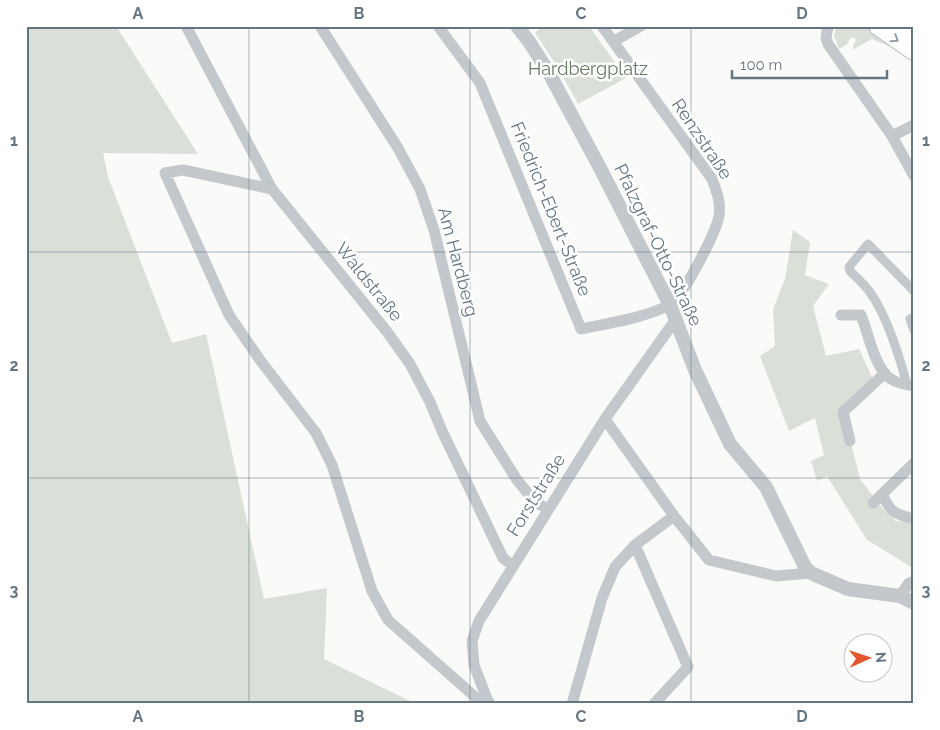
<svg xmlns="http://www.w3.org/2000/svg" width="940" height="730" viewBox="0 0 940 730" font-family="Raleway,sans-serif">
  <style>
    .green { fill: #dadfd7 }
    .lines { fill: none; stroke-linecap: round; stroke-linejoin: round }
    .primary-casing { stroke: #b5babe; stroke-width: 20 }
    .pedestrian { stroke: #c3c8cc; stroke-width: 9 }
    .minor { stroke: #c3c8cc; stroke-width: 11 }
    .tertiary { stroke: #c3c8cc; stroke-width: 14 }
    .primary { stroke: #fff; stroke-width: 18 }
    .oneway { stroke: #939fa8 }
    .grid { fill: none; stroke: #657683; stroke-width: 1; stroke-opacity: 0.55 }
    .labels { text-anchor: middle; stroke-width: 5; stroke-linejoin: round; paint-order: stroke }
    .park-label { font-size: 18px; fill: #687a64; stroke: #fff }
    .street-label { font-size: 18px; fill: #657683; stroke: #fff }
    .neatline { fill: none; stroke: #657683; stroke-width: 2 }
    .grid-label { font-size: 16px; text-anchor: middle; font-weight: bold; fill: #657683 }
  </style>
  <rect width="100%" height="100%" fill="#fafaf8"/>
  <!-- green -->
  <path class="green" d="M26,26H116L198,154L103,153L108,177L172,343L206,334L264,599L327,588L324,659L412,702V704H26Z
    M543,26H589L626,78L578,104L559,69L535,33Z
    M837,26H868L905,52V53L872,39L852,50L856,39L851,37L847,44L839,49L834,36Z
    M793,230L810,242L805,275L829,284L813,306L826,356L859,349L873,379L842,407L860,479L882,508L896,521L914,523L913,568L867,540L827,476L817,481L811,461L824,455L815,418L789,431L760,356L775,346L773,309L785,279Z"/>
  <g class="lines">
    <!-- primary casing -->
    <g class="primary-casing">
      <path id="primary" d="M878,26L914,51
        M905,26L914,32"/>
    </g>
    <!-- pedestrian -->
    <path class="pedestrian" d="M914,317L910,319L914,330
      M907,385C900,358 886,313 869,291C864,284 857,278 850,271L849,267L868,244L914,291"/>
    <!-- minor -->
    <path class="minor" d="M186,26L272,189L388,333L410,364L430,402L442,431L503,558L513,566
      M320,26L398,148L420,189L434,230L480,421L517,480L535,502L548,509
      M438,26L480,83L581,329C608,323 645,318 669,305C683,298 716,232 719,216C721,203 717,192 712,179L602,26
      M828,26L826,38L828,44L892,136L914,176
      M614,41L641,26
      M892,136L914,125
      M272,189L183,170L165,173L229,315L260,360L316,433L332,465L372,591L388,620L482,703L489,702
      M841,315H861C868,332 875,370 891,379C897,383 906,385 914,386
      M605,419L674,516L709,560L776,576L811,573
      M850,441L843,412L885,373
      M883,496C891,513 895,514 914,519
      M873,503L914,463
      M635,545L688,667L654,704
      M900,596L909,583L914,581
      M489,704L474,665L472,641L479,621L605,419L676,319
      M572,704L602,598L615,567L635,545L674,516"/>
    <!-- tertiary -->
    <path class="tertiary" d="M517,26L530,43L549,73L599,166L670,305L695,370L730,444L766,487L805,567L811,573L848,589L900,596L914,603"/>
    <!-- primary -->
    <use href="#primary" class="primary"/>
  </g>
  <!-- one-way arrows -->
  <defs><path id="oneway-chevron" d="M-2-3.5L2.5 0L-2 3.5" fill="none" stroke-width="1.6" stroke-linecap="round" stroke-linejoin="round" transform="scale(1.25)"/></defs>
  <use class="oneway" href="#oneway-chevron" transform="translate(895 39) rotate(33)"/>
  <!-- grid -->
  <path class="grid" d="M249,26V704M470,26V704M691,26V704M26,252H914M26,478H914"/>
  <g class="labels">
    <!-- park labels -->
    <g class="park-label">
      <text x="588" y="75">Hardbergplatz</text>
    </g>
    <!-- street labels -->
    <g class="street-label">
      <text transform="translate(702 139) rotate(56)" y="6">Renzstraße</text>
      <text transform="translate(551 209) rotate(68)" y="6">Friedrich-Ebert-Straße</text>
      <text transform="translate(658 245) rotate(64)" y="6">Pfalzgraf-Otto-Straße</text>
      <text transform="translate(458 262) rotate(75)" y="6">Am Hardberg</text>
      <text transform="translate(369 282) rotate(51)" y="6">Waldstraße</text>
      <text transform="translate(536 495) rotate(-58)" y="6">Forststraße</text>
    </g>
  </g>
  <!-- border -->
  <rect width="940" height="730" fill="none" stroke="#ffffff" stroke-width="55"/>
  <!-- north arrow -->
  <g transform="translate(868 658) rotate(87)"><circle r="24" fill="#ffffff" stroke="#c1c8cd"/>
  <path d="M0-4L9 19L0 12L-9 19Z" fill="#e4572e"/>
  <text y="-8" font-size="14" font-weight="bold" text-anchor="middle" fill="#657683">N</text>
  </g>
  <!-- scale -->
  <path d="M732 70v8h155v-8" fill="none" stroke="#657683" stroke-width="2.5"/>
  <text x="740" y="70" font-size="15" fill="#657683" stroke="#ffffff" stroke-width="4" paint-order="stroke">100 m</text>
  <rect x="28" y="28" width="884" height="674" class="neatline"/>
  <g class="grid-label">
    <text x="138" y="19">A</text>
    <text x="359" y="19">B</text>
    <text x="581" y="19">C</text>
    <text x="802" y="19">D</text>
    <text x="14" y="146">1</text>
    <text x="926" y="146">1</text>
    <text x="14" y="371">2</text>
    <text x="926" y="371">2</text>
    <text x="14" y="596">3</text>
    <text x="926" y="596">3</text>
    <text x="138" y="722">A</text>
    <text x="359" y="722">B</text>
    <text x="581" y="722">C</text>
    <text x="802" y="722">D</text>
  </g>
</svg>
